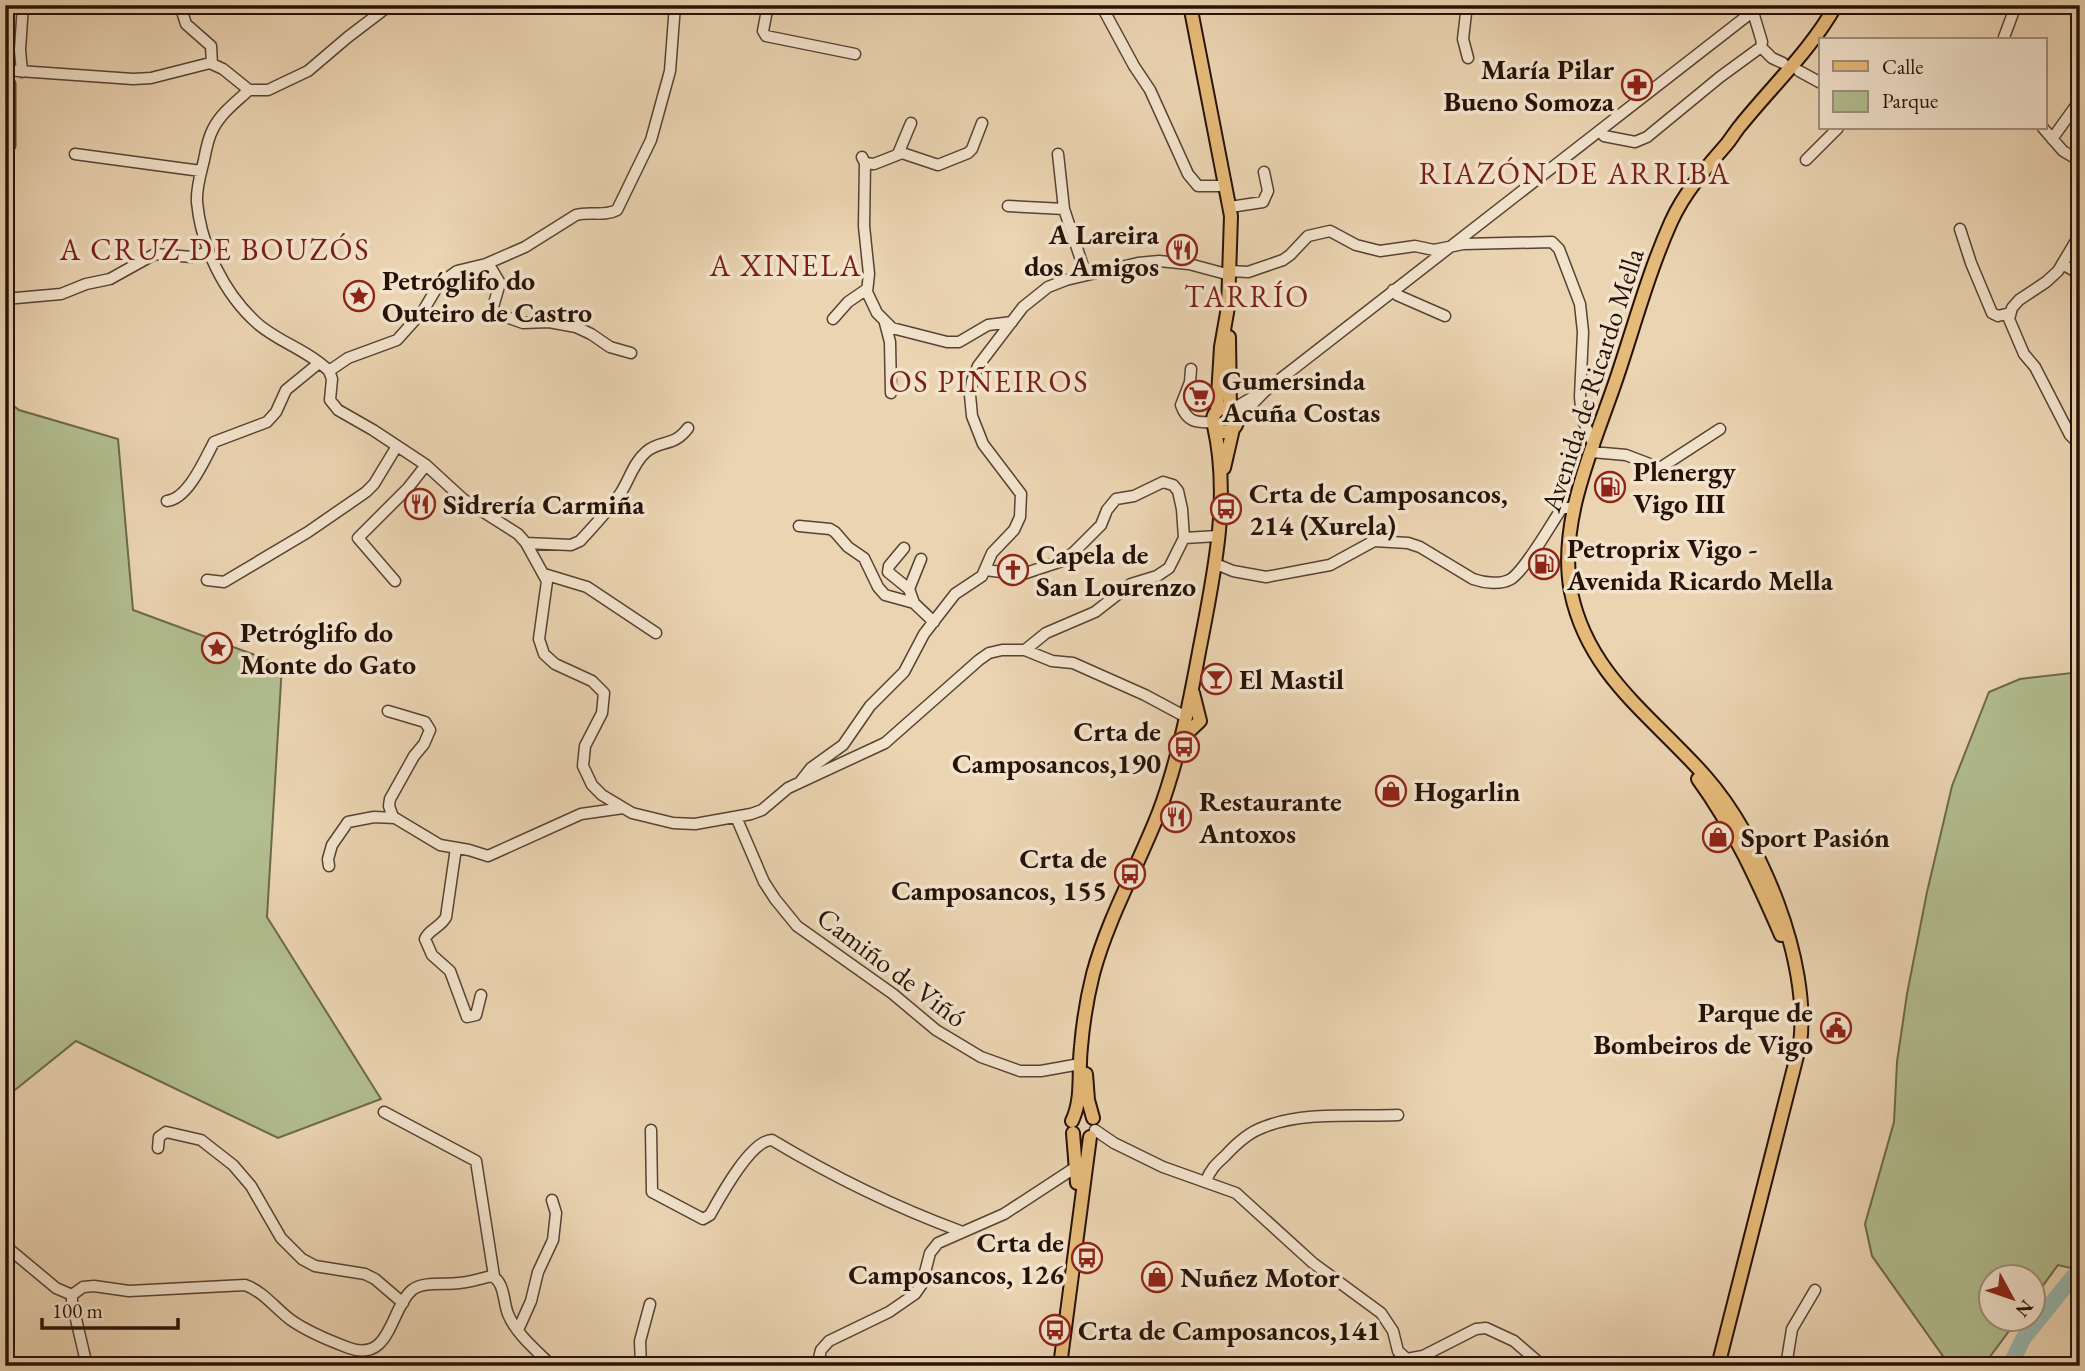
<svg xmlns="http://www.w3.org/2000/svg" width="2085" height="1371" viewBox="0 0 2085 1371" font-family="'EB Garamond',serif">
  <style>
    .green { fill: #b2be90; stroke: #6c684c; stroke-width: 2 }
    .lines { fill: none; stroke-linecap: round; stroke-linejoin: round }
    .river { stroke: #98b8b0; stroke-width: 16 }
    .minor-casing { stroke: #574232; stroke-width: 13 }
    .major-casing { stroke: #261207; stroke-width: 16 }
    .minor { stroke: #f2e3cd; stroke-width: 10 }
    .major { stroke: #e6ba79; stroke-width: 12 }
    .labels { text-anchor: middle; stroke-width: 7; stroke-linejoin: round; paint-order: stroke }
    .poi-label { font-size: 28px; font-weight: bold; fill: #261207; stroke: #f2e3cd; text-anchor: start }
    .street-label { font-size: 28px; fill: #261207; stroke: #f2e3cd }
    .neighbourhood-label { font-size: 30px; letter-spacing: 2px; fill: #7a1f14; stroke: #f2e3cd }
  </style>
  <rect width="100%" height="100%" fill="#ebd4b2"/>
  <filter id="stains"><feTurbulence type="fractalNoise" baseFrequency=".00286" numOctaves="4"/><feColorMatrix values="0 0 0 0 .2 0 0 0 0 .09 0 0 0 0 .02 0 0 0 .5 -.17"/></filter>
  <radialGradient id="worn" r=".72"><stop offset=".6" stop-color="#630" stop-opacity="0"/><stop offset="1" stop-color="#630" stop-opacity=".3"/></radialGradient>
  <!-- green -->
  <path class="green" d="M5,399L19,410L118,439L133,610L282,665L267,917L381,1099L278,1138L76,1041L5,1098Z
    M2080,672V1270L2058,1265L2033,1299L2032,1276H1990V1318L2018,1319L1983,1366H1950L1872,1256L1865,1224L1894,1122L1897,1062L1907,994L1927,892L1952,786L1989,692L2020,679Z"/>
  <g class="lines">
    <!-- river -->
    <path class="river" d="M2010,1366L2023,1339L2072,1278L2080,1272"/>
    <!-- minor casing -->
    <g class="minor-casing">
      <path id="minor" d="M180,5L186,24L211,46L212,64
        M768,5L763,31L766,36L855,54
        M1101,5L1134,66L1150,90L1188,174L1198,186H1226
        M1467,5L1463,39L1468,58
        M2003,40L2016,5
        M1761,47L1772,58L1783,63
        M5,70L133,79L151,78L210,63L223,69L249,90H268L308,71L348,37L390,5
        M1799,71L1821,83
        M22,72L20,50L23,5
        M5,75L10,84V146
        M249,90C236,102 221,113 213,129C208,138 206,149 204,160C201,173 196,188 197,202C201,246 224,294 258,324C279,342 309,351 329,371L332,379L330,400L338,410L373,430L426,465L463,499L518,534L526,543L547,581L539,639L544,654L555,664L592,681L604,693L602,713L585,746L583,766L592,785L602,795L632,813L673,823L695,824L751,814L762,810L788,788L885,743L979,660L989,653L1002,650H1025L1052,661L1073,663L1145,695L1186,717
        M2043,128L2063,151L2080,161
        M1600,131L1604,136L1635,142L1647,137L1720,77L1761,47L1762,42L1753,12
        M2052,139L2080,100
        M75,154L201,171
        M898,154L911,123
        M1058,154L1064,209L1086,275
        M862,157L865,163L864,226L869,274L867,292L877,313L892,328L947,342H959L988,325L1012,322
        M1806,160L1838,128
        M865,163L874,164L902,153L938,165L968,153L972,149L982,123
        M1008,206L1064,209
        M1230,207L1263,202L1268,191L1264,172
        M1960,229L1971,263L1992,313L1998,316L2010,313
        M2080,234L2058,271L2046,282L2019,300L2012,308L2009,319L2024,354L2035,367L2070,435L2075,440L2080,439
        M488,263L500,283L493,307L495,313L523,323L549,322L576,327L591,334L610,347L631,353
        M2062,264L2080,274
        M1230,271L1248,272L1283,260L1290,255L1308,236L1330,231L1356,245L1380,251L1415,246L1434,250L1463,244L1552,242L1559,249L1580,304L1583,332L1580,397L1582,418L1594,445
        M1393,290L1397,295L1445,316
        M5,299L61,294L86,284L110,279L155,254L192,257L208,252
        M833,319L848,302L867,289
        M885,323L890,342L891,393
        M1191,369L1190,382L1181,405C1187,422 1196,423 1213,422
        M329,371L348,358L397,340L423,311L439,284L457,271L486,264L525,247L576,215C590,211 604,217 617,210L651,140L670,71L675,5
        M1231,410L1258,394
        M1236,421L1265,391L1761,5
        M1592,452L1626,455L1660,468L1720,429
        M167,501C188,499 205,459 214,442L267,422L276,412L286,390L319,363
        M799,526L830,529L835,532L848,547L864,558L878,587L885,595L914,603L934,622
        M1184,538L1218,536
        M526,543L571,545L580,541C594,526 608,511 620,494C629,481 633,463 646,452C661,439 673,448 688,428
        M904,548L889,566L888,572L909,589L914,603
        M1216,564L1233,571L1266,577L1330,565L1374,541L1408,543L1420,547L1473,579C1484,583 1501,585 1511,579C1526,569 1551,524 1562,508H1574
        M986,570L1001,572L1011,578L1062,561L1073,553L1101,525L1107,510L1116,499L1134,496L1163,482L1173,485L1178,491L1182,509L1184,538L1169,568L1157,576L1131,584L1095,612L1046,633L1025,650
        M544,574L587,587L656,633
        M207,580L224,582L308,532L366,492L374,484L397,446
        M395,581L358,538L408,488L426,465
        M909,589L921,559
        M388,711L425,722L430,730L424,744L414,756L390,799L389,806L393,817
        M800,782L811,768L843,745L870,706L904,672L924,634L955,594L982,576L992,553L1014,530L1020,517L1021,494L983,444L972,416L970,395L972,381L978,366L1023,307L1048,287L1066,280L1138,263L1159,261L1189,264L1230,275
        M736,817L764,882L775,899L797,926L893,994L936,1030L981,1057L1020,1071H1041L1080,1064
        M456,848L446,917C441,927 428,930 425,939L432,955L450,971L467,1017L476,1015L481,995
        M329,866L328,859L332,845L348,822L374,817L395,818L440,845L469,850L488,856L581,814L623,808
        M384,1112L476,1161L494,1276
        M651,1130L652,1192L703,1219L710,1215C720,1197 751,1140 772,1140C832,1176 895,1207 960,1231
        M1095,1130L1114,1143L1163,1167L1236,1193L1313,1263L1381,1313L1393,1331L1398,1351L1407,1359L1423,1356L1476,1329L1486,1328L1514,1341L1543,1366
        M158,1148L159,1137L166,1132L201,1140L233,1165L251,1186L281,1238L302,1259L315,1266L365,1274L375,1279L403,1303
        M1206,1181C1210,1170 1216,1164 1225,1156C1235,1145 1249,1132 1264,1127C1304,1111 1355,1117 1398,1115
        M5,1236L8,1248L56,1288L72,1295
        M518,1330L531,1301L538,1272L553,1240L556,1213L552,1200
        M87,1366L72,1302V1295L83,1287L94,1286L129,1291L245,1285C263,1291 276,1309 291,1320C305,1330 333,1342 349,1348C391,1363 390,1309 412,1290C423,1281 446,1285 459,1283C470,1282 480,1279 491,1276C505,1281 503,1302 508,1314C516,1334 537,1351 552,1366
        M641,1366L640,1341L650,1304
        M817,1366L821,1350L829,1341L889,1312L915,1294L922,1284L930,1253L938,1243L1004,1214L1076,1167
        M1391,1366L1402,1356
        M1786,1366L1792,1329L1815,1290
        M2071,1366L2080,1356"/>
    </g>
    <!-- major casing -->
    <g class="major-casing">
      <path id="major" d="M1190,5L1231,216L1228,307L1221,347L1217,411
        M1229,337L1230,410
        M1213 420a12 12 0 1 1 24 0a12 12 0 1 1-24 0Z
        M1224,468L1233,429
        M1181,739L1200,721L1193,693
        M1698,779C1733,827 1757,880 1781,935
        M1086,1074L1088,1100L1093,1118
        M1072,1121C1083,1098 1078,1072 1081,1047C1083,1023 1087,998 1093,974C1108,918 1138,866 1159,812C1178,761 1189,706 1199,652C1213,579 1231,500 1214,426
        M1073,1133L1077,1183
        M1060,1366L1090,1137
        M1718,1366L1800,1044C1811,961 1760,838 1705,776C1652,716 1588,675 1571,592C1557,520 1596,441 1618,374C1635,323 1649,271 1671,222C1684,193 1705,169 1726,145C1731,139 1735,132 1740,126C1773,85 1810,51 1836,5"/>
    </g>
    <!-- minor -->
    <use href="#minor" class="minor"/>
    <!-- major -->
    <use href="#major" class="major"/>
  </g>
  <!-- icons -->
  <defs>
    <g id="pharmacy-ring" transform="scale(1.575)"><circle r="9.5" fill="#f2e3cd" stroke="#8f2418" stroke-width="1.5"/><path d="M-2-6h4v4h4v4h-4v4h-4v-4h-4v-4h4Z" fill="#8f2418"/></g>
    <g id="restaurant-ring" transform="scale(1.575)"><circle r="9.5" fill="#f2e3cd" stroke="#8f2418" stroke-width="1.5"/><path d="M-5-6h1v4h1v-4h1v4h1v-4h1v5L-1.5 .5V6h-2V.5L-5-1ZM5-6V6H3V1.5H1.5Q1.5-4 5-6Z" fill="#8f2418"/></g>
    <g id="sight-ring" transform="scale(1.575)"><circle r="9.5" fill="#f2e3cd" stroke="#8f2418" stroke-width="1.5"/><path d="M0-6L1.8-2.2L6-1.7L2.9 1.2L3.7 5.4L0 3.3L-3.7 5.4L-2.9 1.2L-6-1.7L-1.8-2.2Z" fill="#8f2418"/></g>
    <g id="supermarket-ring" transform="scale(1.575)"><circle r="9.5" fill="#f2e3cd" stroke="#8f2418" stroke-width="1.5"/><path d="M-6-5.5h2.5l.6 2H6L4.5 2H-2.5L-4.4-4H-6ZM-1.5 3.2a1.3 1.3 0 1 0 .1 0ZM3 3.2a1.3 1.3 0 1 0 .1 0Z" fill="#8f2418"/></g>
    <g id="fuel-ring" transform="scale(1.575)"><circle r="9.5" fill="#f2e3cd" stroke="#8f2418" stroke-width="1.5"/><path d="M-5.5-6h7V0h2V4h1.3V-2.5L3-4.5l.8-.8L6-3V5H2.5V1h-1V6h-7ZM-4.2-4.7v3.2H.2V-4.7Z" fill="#8f2418"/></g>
    <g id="bus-ring" transform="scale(1.575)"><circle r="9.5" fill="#f2e3cd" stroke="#8f2418" stroke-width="1.5"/><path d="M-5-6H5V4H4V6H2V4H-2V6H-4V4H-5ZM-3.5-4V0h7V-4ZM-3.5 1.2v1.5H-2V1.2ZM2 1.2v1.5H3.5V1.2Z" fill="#8f2418"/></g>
    <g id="church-ring" transform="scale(1.575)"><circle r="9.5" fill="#f2e3cd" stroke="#8f2418" stroke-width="1.5"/><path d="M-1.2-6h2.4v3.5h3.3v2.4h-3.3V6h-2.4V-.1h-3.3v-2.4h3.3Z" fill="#8f2418"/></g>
    <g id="bar-ring" transform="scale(1.575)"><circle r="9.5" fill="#f2e3cd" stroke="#8f2418" stroke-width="1.5"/><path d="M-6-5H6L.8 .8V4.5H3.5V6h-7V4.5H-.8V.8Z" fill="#8f2418"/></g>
    <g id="shop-ring" transform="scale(1.575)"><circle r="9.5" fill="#f2e3cd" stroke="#8f2418" stroke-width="1.5"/><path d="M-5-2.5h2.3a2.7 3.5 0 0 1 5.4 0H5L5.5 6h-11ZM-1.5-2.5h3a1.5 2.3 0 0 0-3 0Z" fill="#8f2418"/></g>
    <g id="civic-ring" transform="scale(1.575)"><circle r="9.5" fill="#f2e3cd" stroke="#8f2418" stroke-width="1.5"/><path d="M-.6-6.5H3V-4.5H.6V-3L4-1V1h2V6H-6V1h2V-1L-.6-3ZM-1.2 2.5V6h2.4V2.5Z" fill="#8f2418"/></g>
  </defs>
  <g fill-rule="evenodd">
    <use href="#pharmacy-ring" x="1637" y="85"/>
    <use href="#restaurant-ring" x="1182" y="250"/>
    <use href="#sight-ring" x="359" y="296"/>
    <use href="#supermarket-ring" x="1199" y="396"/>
    <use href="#fuel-ring" x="1610" y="487"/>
    <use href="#restaurant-ring" x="420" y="504"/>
    <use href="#bus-ring" x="1226" y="509"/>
    <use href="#fuel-ring" x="1544" y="564"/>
    <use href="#church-ring" x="1013" y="570"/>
    <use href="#sight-ring" x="217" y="648"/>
    <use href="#bar-ring" x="1216" y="679"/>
    <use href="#bus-ring" x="1184" y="747"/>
    <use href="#shop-ring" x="1391" y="791"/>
    <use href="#restaurant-ring" x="1176" y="817"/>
    <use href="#shop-ring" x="1718" y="837"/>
    <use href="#bus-ring" x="1130" y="874"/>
    <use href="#civic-ring" x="1836" y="1028"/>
    <use href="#bus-ring" x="1087" y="1258"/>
    <use href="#shop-ring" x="1157" y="1277"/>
    <use href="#bus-ring" x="1055" y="1330"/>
  </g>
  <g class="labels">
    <!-- poi labels -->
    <g class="poi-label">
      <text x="1614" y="79" text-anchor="end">María Pilar<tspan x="1614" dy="32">Bueno Somoza</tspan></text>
      <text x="1159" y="244" text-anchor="end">A Lareira<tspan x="1159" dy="32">dos Amigos</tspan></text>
      <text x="382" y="290">Petróglifo do<tspan x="382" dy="32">Outeiro de Castro</tspan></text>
      <text x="1222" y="390">Gumersinda<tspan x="1222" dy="32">Acuña Costas</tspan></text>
      <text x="1633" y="481">Plenergy<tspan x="1633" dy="32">Vigo III</tspan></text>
      <text x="1249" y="503">Crta de Camposancos,<tspan x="1249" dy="32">214 (Xurela)</tspan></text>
      <text x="443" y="514">Sidrería Carmiña</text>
      <text x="1567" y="558">Petroprix Vigo -<tspan x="1567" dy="32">Avenida Ricardo Mella</tspan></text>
      <text x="1036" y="564">Capela de<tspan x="1036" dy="32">San Lourenzo</tspan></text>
      <text x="240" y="642">Petróglifo do<tspan x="240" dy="32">Monte do Gato</tspan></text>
      <text x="1239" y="689">El Mastil</text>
      <text x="1161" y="741" text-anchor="end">Crta de<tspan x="1161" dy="32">Camposancos,190</tspan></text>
      <text x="1414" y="801">Hogarlin</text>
      <text x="1199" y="811">Restaurante<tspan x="1199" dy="32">Antoxos</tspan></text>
      <text x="1741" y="847">Sport Pasión</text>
      <text x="1107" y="868" text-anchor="end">Crta de<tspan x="1107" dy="32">Camposancos, 155</tspan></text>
      <text x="1813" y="1022" text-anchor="end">Parque de<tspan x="1813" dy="32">Bombeiros de Vigo</tspan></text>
      <text x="1064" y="1252" text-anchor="end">Crta de<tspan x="1064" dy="32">Camposancos, 126</tspan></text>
      <text x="1180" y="1287">Nuñez Motor</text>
      <text x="1078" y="1340">Crta de Camposancos,141</text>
    </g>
    <!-- street labels -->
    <g class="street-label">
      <text transform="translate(1592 380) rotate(-72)" y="10">Avenida de Ricardo Mella</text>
      <text transform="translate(892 967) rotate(37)" y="10">Camiño de Viñó</text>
    </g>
    <!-- neighbourhood labels -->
    <g class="neighbourhood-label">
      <text x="1575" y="184">RIAZÓN DE ARRIBA</text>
      <text x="215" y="260">A CRUZ DE BOUZÓS</text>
      <text x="786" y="276">A XINELA</text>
      <text x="1247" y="307">TARRÍO</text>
      <text x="989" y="392">OS PIÑEIROS</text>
    </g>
  </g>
  <!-- margin -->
  <rect width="2085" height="1371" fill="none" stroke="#ebd4b2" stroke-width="28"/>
  <rect x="7" y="7" width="2071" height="1357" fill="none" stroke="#261207" stroke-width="3.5"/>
  <rect x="14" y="14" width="2057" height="1343" fill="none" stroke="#261207" stroke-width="2"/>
  <!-- legend -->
  <rect x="1819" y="38" width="228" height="91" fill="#f2e3cd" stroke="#a08f7e" stroke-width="2"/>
  <rect x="1833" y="61" width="35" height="10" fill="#e6ba79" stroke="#a08f7e" stroke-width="2"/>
  <text x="1882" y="74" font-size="21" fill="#261207">Calle</text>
  <rect x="1833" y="91" width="35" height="21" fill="#b2be90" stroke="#a08f7e" stroke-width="2"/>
  <text x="1882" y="108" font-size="21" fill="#261207">Parque</text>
  <!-- north arrow -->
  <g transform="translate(2012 1298) rotate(130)"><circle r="33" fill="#f2e3cd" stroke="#a08f7e" stroke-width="2"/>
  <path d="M0-5L12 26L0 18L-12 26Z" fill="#8f2418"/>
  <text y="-10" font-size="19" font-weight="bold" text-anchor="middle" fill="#261207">N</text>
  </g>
  <!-- scale -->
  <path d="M42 1318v10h136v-10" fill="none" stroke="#261207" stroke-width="3.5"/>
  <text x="52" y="1318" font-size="21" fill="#261207" stroke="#f2e3cd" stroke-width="5" paint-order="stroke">100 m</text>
  <rect width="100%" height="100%" filter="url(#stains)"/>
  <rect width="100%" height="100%" fill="url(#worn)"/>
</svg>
